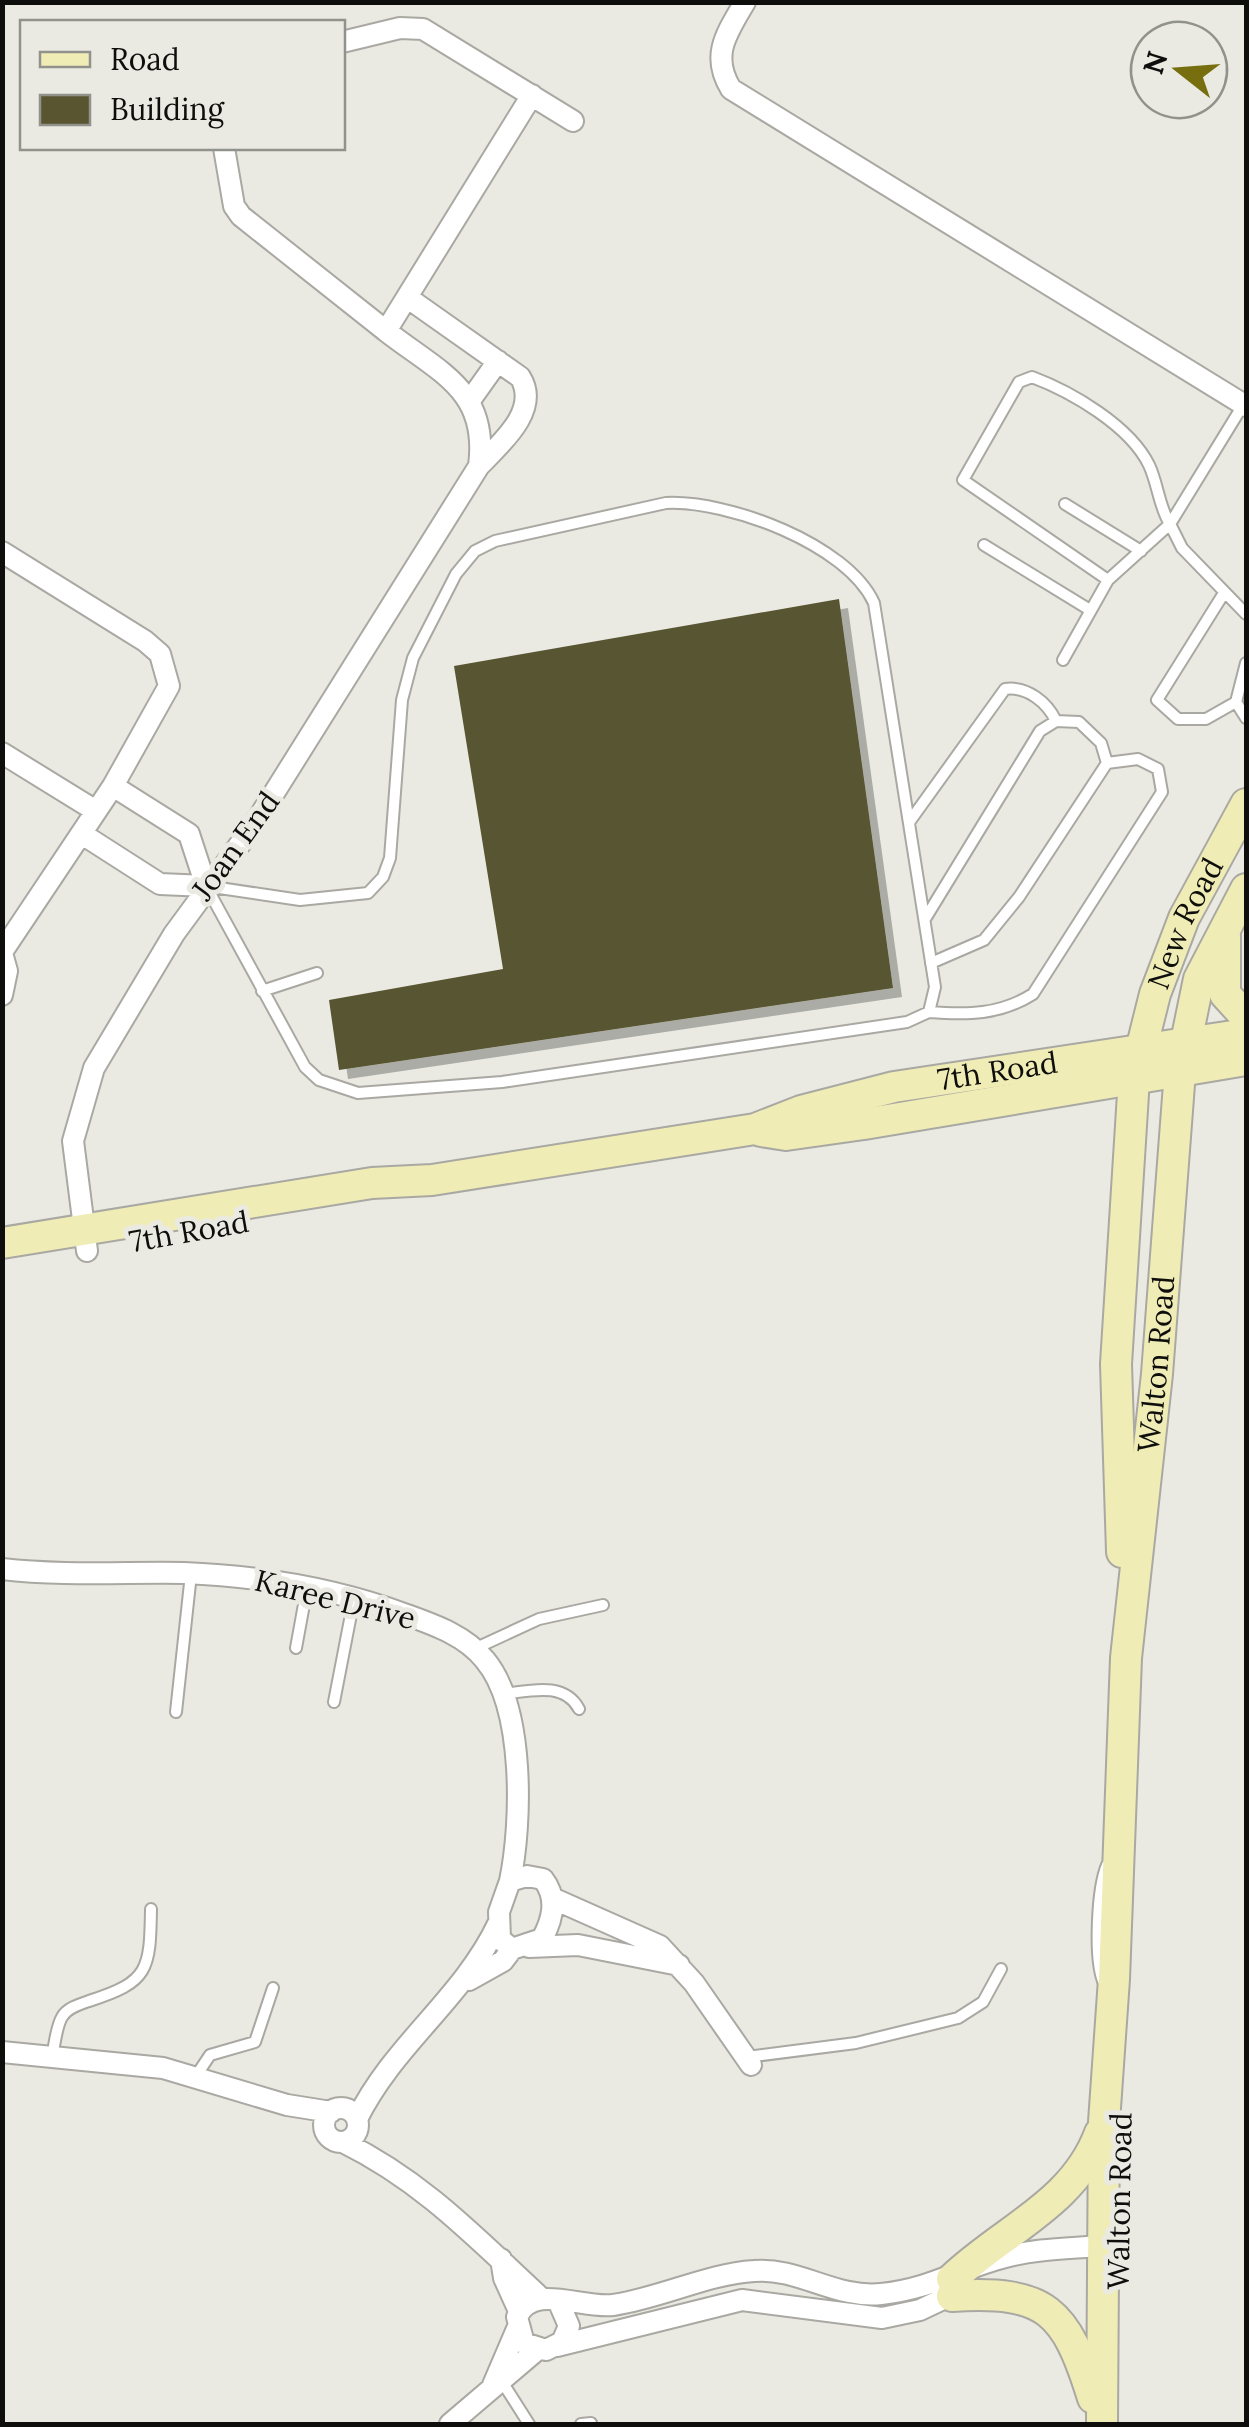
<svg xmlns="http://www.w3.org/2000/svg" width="1249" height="2427" viewBox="0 0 1249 2427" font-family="Lora,serif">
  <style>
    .building { fill: #585530; filter: url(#shadow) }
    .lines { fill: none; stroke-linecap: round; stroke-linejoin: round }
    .lane-casing { stroke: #a9a8a2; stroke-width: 14 }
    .street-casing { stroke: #a9a8a2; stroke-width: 24 }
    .secondary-casing { stroke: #a9a8a2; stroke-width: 34 }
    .lane { stroke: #fff; stroke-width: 10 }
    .street { stroke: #fff; stroke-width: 20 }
    .secondary { stroke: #f0ecb6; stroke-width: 30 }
    .labels { text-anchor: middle; stroke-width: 10; stroke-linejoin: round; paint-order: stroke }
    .street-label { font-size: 30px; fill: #0e0e0c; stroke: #eaeae3 }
  </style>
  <defs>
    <filter id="shadow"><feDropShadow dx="9" dy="9" stdDeviation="0" flood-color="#0004"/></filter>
  </defs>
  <rect width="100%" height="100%" fill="#eaeae3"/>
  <!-- building -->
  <path class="building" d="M839,599L893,988L339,1070L329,1000L503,969L454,666Z"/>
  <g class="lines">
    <!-- lane casing -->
    <g class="lane-casing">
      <path id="lane" d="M1243,405L1170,524L1182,548L1246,614
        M666,503C728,500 847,544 874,603L935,987L929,1012L907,1022L502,1082L358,1093L319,1080L305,1067L206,886L300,900L368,893L383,877L390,858L402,700L413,658L456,574L475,551L495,541Z
        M1065,504L1141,551
        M984,545L1090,610
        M1224,593L1157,700L1178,719H1206L1236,702L1246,663
        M1063,660L1108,580L1170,524C1159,507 1158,484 1149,465C1130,426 1072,392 1032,377L1019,382L963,480L1108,580
        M1236,702L1246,718
        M910,821L1005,689C1027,686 1047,702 1056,721
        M925,919L1040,731L1056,721L1079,722L1101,743L1107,763
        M262,991L317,973
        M929,1012C967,1015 1000,1015 1033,994L1162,792L1158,769L1138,759L1107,763L1019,897L984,940L931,963
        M296,1648L307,1588
        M474,1649L539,1619L603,1605
        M503,1694C530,1691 564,1681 579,1709
        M334,1702L354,1599
        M176,1712L191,1574
        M1103,1981C1094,1957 1097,1889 1107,1865
        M52,2056C55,2044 56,2027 62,2017C67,2008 80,2004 89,2001C149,1982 150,1970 151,1909
        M747,2057L856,2043L958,2018L983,2002L1001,1969
        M196,2076L210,2055L255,2042L273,1988
        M501,2380L529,2424
        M581,2424L591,2423"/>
    </g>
    <!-- street casing -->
    <g class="street-casing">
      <path id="street" d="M745,2C727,33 710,55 731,89L1246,406
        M342,42L400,28L423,29L573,121
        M224,148L234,206L241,216L386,331L532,95
        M386,331C440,373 489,390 479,466
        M471,399L498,361
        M2,552L145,641L160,654L169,686L113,786L2,952
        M2,753L96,811
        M113,786L189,834L206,886
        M82,834L160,884L206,886
        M2,953L7,971L2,995
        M87,1251L73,1141L94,1068L174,934L254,825L479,466C500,444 541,410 520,377L408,298
        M2,1569C63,1576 124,1572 184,1573C259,1576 337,1589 407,1615C435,1625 466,1636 485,1660C525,1708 522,1823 510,1881
        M527,1876L543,1879C558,1898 553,1919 542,1939L512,1949L500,1939L499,1912L510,1881Z
        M552,1898L660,1946L694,1983L751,2065
        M529,1947L578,1945L679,1965
        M469,1980L503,1961L512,1949
        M2,2052L163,2068L287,2105L331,2112
        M324 2125a17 17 0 1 1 34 0a17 17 0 1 1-34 0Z
        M357,2119C393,2045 463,1998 498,1924
        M343,2142C424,2182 476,2238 540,2297
        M501,2259L504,2278L519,2311
        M559,2303L569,2326L562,2342L546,2350L524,2343L517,2317C532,2282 581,2309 613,2305C661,2298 707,2274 754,2271C798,2267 836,2299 881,2294C931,2289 961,2268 1005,2257C1043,2247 1081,2249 1119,2244
        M557,2346L742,2300L882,2318L920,2310L960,2291
        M493,2385L517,2329
        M450,2424L537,2350"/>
    </g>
    <!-- secondary casing -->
    <g class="secondary-casing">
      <g id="secondary">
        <path d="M1225,936V994L1246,1017"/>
        <path d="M761,1131L786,1135L864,1124L1246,1060"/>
        <path id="s1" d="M2,1243L372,1183L432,1180L755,1129L801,1111L894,1087L1246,1034"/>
        <path id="s2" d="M1122,1552L1116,1364L1134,1078L1155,994L1184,918L1246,804"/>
        <path d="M952,2279C1003,2230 1074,2204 1100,2133"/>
        <path d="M952,2296C1047,2290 1066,2311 1093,2398"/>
        <path id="s3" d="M1102,2424L1104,2122L1114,1979L1126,1658L1157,1374L1180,1071L1199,979L1246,889"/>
      </g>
    </g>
    <!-- lane -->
    <use href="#lane" class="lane"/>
    <!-- street -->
    <use href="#street" class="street"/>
    <!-- secondary -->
    <use href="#secondary" class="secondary"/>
  </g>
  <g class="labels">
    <!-- street labels -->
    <g class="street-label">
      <text transform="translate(236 846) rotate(-54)" y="10">Joan End</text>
      <text dy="10" stroke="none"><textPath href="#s2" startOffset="638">New Road</textPath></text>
      <text dy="10" stroke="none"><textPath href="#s1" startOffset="1012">7th Road</textPath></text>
      <text transform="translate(189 1232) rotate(-10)" y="10">7th Road</text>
      <text dy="10" stroke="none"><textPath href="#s3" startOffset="1062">Walton Road</textPath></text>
      <text transform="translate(335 1600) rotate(14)" y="10">Karee Drive</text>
      <text transform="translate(1120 2201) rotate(-89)" y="10">Walton Road</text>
    </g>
  </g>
  <!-- border -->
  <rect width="1249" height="2427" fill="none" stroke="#0e0e0c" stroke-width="10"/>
  <!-- legend -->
  <rect x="20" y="20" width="325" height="130" fill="#eaeae3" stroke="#92928d" stroke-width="2.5"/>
  <rect x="40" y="52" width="50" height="15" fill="#f0ecb6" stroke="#92928d" stroke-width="2.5"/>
  <text x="110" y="70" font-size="30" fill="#0e0e0c">Road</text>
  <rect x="40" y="95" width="50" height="30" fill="#585530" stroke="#92928d" stroke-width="2.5"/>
  <text x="110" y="120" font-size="30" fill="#0e0e0c">Building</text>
  <!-- north arrow -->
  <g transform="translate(1179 70) rotate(287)"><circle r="48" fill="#eaeae3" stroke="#92928d" stroke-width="2.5"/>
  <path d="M0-8L18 38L0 25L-18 38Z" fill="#776f0f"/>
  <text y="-15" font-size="28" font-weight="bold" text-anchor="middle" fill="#0e0e0c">N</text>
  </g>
</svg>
